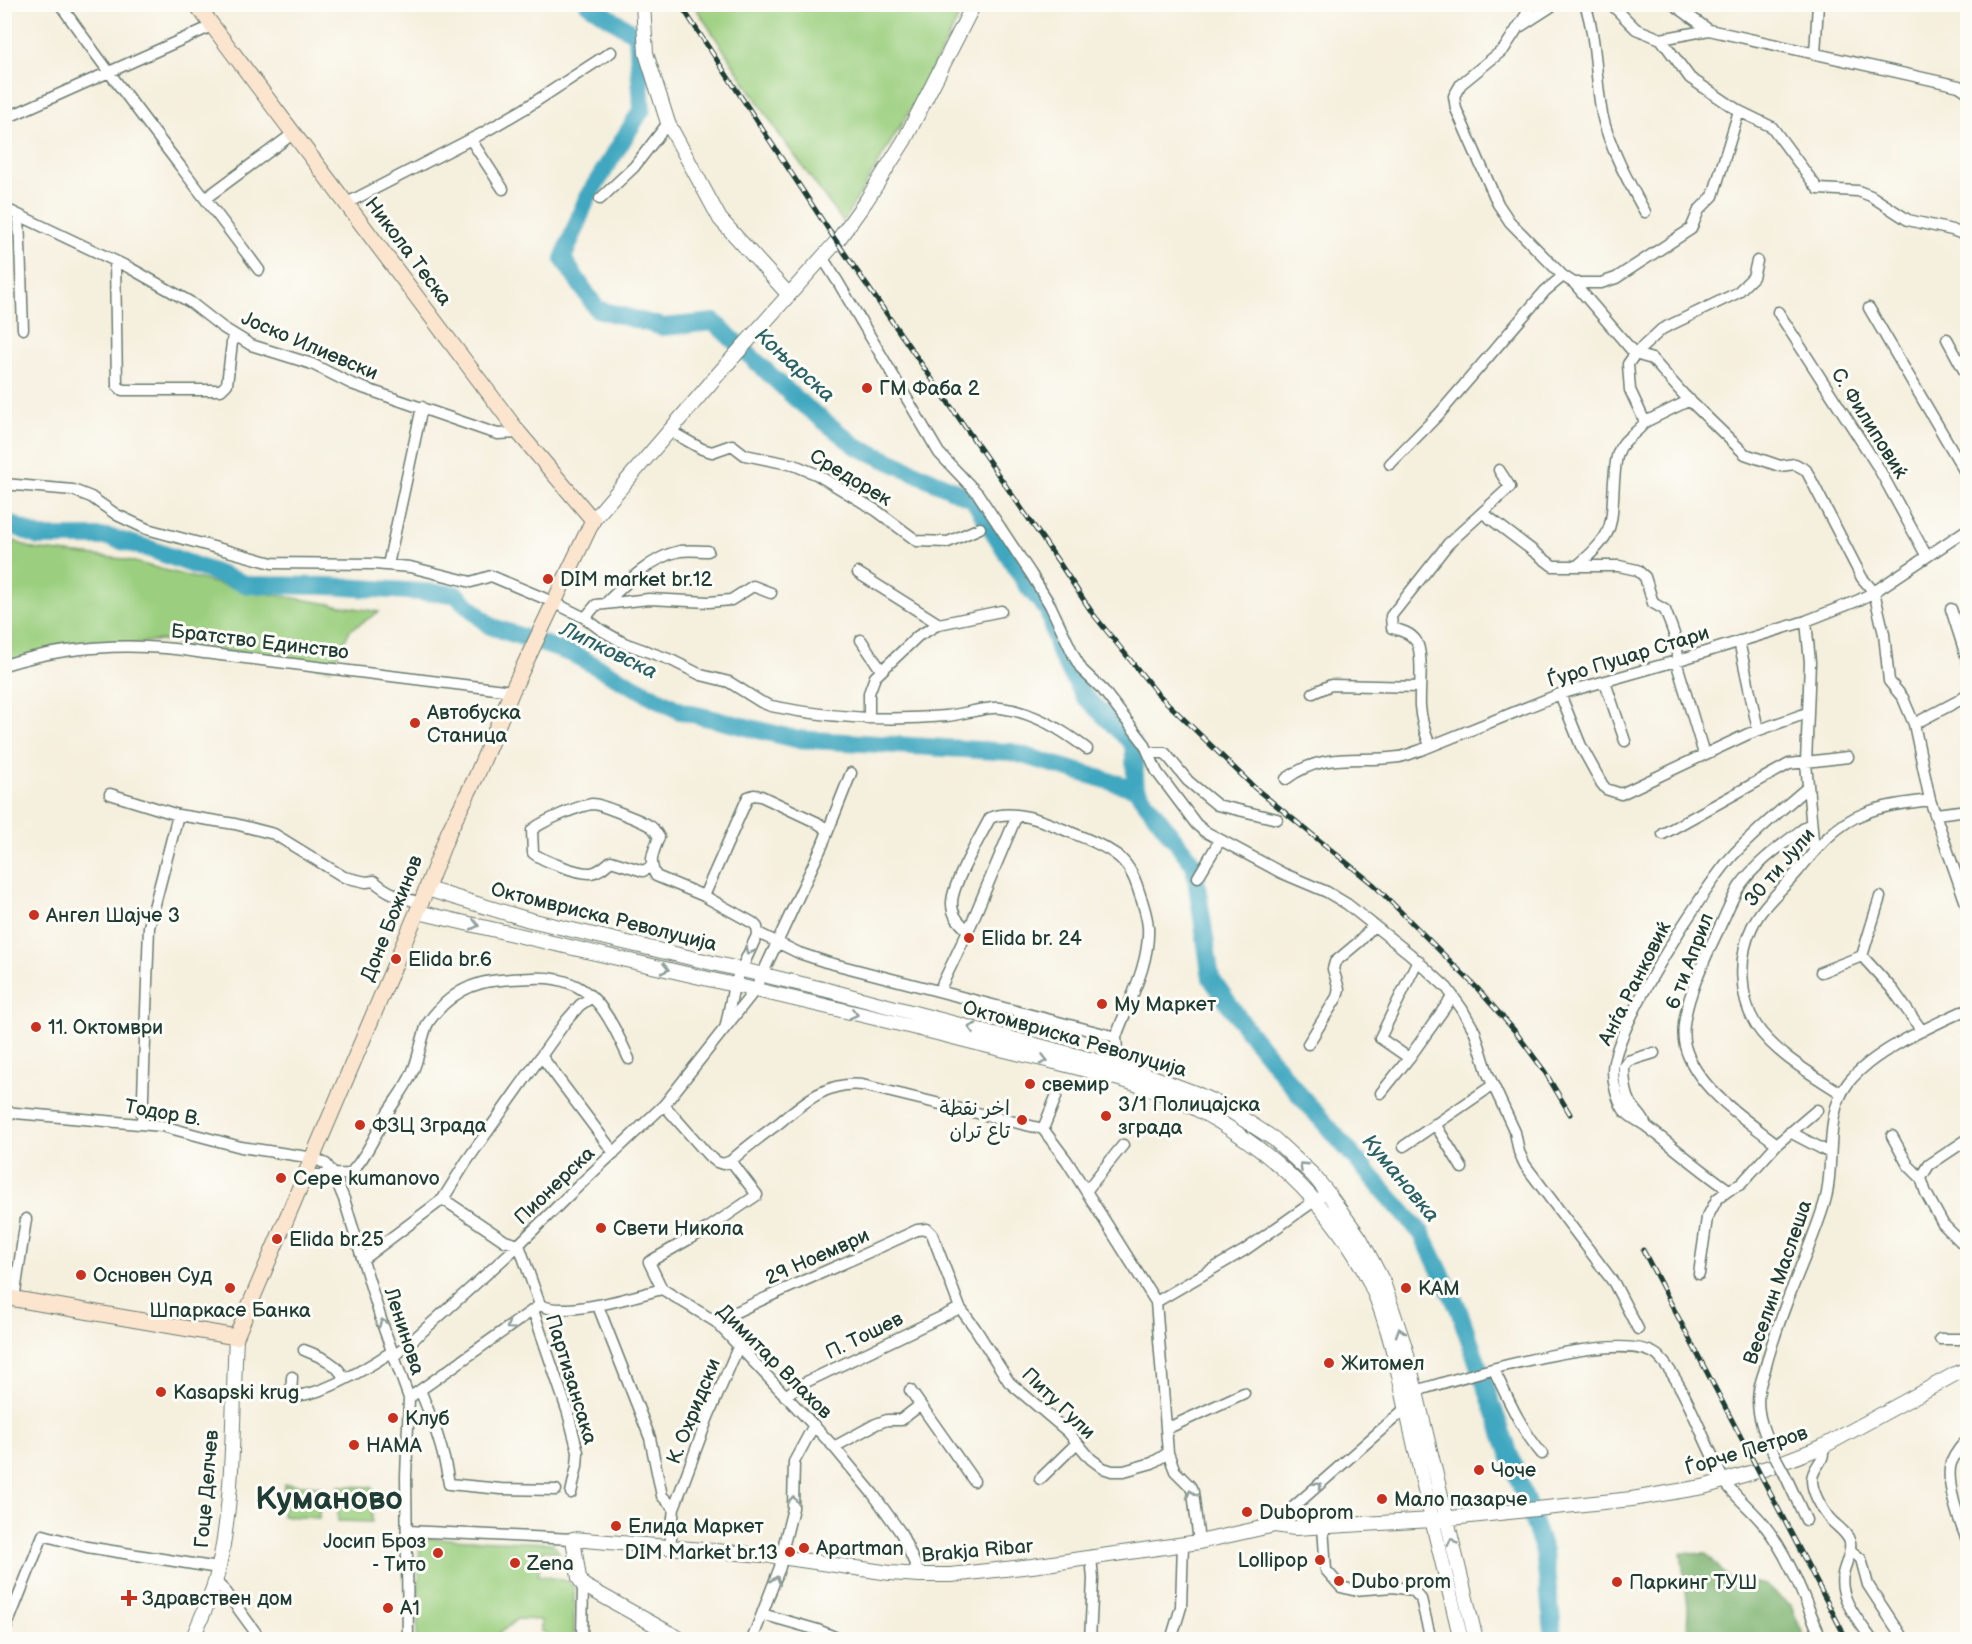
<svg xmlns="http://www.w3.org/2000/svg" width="1972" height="1644" viewBox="0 0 1972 1644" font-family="'Balsamiq Sans','Playpen Sans Arabic',sans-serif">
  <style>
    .green { fill: #9bcf7f; stroke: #5d865a; stroke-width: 1.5 }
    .forest { fill: #7cb26e; stroke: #4e7851; stroke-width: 1.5 }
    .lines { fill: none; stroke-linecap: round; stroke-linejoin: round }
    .river { stroke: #40a7c0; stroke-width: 18 }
    .minor-casing { stroke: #6a7b6f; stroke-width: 13 }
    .tertiary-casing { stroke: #6a7b6f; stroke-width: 16 }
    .secondary-casing { stroke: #6a7b6f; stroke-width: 17 }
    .minor { stroke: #fff; stroke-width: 10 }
    .tertiary { stroke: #fff; stroke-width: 14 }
    .secondary { stroke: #fbe5cf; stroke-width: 15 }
    .rail-casing { stroke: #1f3d34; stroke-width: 5 }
    .rail { stroke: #fdfcf7; stroke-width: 3; stroke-dasharray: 9; stroke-linecap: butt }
    .minor-bridge-casing { stroke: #6a7b6f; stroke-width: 13; stroke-linecap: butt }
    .minor-bridge { stroke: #fff; stroke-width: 10 }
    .oneway { stroke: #8f9e9a }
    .poi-dot { fill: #c8321e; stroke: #fdfcf7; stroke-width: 2 }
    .labels { text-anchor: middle; stroke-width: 6; stroke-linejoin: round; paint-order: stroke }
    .street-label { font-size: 20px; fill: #1f3d34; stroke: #fdfcf7 }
    .poi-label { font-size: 20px; fill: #1f3d34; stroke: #fdfcf7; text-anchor: start }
    .water-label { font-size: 21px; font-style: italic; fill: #2b6265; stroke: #fdfcf7 }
    .town-label { font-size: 32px; font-weight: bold; fill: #1f3d34; stroke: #fdfcf7 }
  </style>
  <rect width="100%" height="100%" fill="#fdfcf7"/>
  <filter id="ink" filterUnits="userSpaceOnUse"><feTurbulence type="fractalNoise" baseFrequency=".0167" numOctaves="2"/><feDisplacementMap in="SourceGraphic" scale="12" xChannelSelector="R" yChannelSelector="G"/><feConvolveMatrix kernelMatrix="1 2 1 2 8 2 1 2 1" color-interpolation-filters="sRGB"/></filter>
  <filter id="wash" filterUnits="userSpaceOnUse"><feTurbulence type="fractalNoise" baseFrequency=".008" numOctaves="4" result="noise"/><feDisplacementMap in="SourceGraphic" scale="24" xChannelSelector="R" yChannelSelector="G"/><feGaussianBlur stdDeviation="1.35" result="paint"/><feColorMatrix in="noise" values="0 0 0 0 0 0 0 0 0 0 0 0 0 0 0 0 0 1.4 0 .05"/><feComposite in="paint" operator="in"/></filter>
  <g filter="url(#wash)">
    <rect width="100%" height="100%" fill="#f5efdd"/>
    <!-- green -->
    <path class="green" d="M694,5H965L918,97L843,222L779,134Z
      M5,537L33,549L123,559L233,588L379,612L350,630L331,669L161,640L5,662Z
      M284,1484L320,1486L319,1518L282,1516Z
      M339,1486L373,1487L372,1522L338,1521Z
      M420,1538L552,1543L560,1553L543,1550L538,1575L567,1581L574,1587V1639H552V1637H546V1632H541V1620L517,1619L495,1637L469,1638L468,1640H417Z"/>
    <!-- forest -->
    <path class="forest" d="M1681,1553L1707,1554L1728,1578L1765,1585L1791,1606L1805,1639L1699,1640L1687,1635L1688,1606Z"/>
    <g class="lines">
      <!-- river -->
      <path class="river" d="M588,4L637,35L642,109L587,198L563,259L597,309L663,327L714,322L796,399L856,446L973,499L1026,584L1048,611L1059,652L1084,696L1133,744L1136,789
        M4,521L39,537H108L150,549L248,585L328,586L455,594L490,626L573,654L680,711L796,739L1012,752L1136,789
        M1136,789L1194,865L1211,978L1245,1027L1299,1094L1422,1234L1458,1308L1544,1552L1554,1640"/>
    </g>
  </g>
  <g filter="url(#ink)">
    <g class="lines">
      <!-- minor casing -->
      <g class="minor-casing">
        <path id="minor" d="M60,4C123,95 193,181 259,270
          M1533,4L1504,49L1461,84L1454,96L1456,109L1498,204L1510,222L1563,276
          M1585,4C1597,40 1595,77 1602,114C1609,147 1629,183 1645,212
          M1611,4L1636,29L1661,39L1690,78L1739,111L1772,127L1818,189L1858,191L1871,196L1908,220L1952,230L1968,236
          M1673,4L1709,30
          M1521,26L1555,4
          M1661,39L1709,30L1959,86L1968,92
          M1815,54L1818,4
          M4,119L212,26
          M471,140L503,189
          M206,198L294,133
          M600,199L634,167L668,123
          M347,203L481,134L524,109L611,52
          M4,208L130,268L190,302L222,327L251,345L312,364L352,384L488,431L498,434L519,433
          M19,216L23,329
          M822,257L838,282L939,453L978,494L1031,574L1050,605L1075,658L1082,670L1103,690L1144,743L1157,772L1196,824L1204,831L1282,873L1327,892L1347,904L1410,954L1447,988L1462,1009L1475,1032L1488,1074L1515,1132L1519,1152L1525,1165L1614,1283L1638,1329
          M115,261L117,385L122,390H221L227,384L233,334
          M1574,283L1635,354L1652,359L1684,395L1745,454L1780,466L1795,464L1806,470L1862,578L1874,592L1884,634L1889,681L1903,698L1914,724L1930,800L1968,909
          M1869,308L1968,477
          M1778,312L1878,467L1926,555
          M1947,339L1968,378
          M1645,422L1690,400
          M670,431L702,449L712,452L732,445L745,455L794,465L816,474L877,511L917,541L948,542L980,528
          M1390,464L1439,414L1545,291L1563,276L1574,283H1601L1616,278L1691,229L1699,210L1713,196L1739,111
          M4,484L73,490L91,497L117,515L147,529L272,563L374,564L410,567L471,582L491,576L553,602L585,618L601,630L624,643L671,660L701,675L729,682L761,702L771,706C828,718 888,721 946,716C960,715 989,706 1001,708C1033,712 1061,729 1087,749
          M1483,513L1553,566H1619L1637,570L1645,577L1653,603L1665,610C1671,627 1681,645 1676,661L1704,754
          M388,565L422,407
          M1577,566C1615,534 1611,528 1614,481C1615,472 1615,462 1618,453C1623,438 1637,434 1645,422L1630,390L1628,364L1635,354L1662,329L1737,293L1753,277L1757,261
          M858,573L939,624
          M606,603C626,583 651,557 680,551C689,550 699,551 708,551
          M1951,609L1968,662
          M585,618L596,605L649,599L709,602L731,600L753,586L771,593
          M1806,621L1810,662L1806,763L1814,851
          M861,640L881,670
          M1739,641L1758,730
          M4,665C69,645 138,642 204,653L512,691
          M1605,682L1625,741
          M1313,693L1331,685L1420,687
          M1560,694L1581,746L1602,784L1606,789L1621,794L1748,734L1807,713
          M869,718V693L875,677L918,636L939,624L1001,611
          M1914,724L1958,701L1968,693
          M1430,746C1425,733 1421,720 1420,706C1419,690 1424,653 1416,641C1411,633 1400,630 1392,628L1391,616L1448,544L1510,487L1499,470
          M1149,753H1165L1188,781L1217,805L1277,819
          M1286,779C1323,751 1357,763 1399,757C1406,756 1414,752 1421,750L1560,694L1676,661L1806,621L1859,600L1874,592L1968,529
          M110,794L178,815L235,824L274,834L344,877L366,882L374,881C388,894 403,898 421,903
          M1936,814L1968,810
          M828,830L816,822L761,796L754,795L748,797L704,896L753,923L757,927L758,933L799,953L826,962L1116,1037L1117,1050L1115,1066
          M1663,834L1789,764L1848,757
          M651,867L643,871L611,861C605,866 599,872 591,873C579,874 543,861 533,853L532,830C541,822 580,805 593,804C600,804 642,821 650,826C654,828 656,833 659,837C653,853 648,861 656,876L704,896
          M1198,877L1220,840
          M968,931C960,923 952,916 952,904C951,885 981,836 990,818C1012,808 1044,821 1065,830C1082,837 1100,843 1115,854C1127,862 1135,878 1139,892C1143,903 1147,915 1148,927C1150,965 1128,1002 1116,1037
          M1862,956L1880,897
          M1821,972L1862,956L1893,990L1922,1031
          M939,991L972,922L1017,815
          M726,1025L734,985L758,933
          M1308,1044L1337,997L1339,989L1333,969L1335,962L1360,941L1373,926
          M542,1057L614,1153
          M1409,1058L1380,1038L1418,960
          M1381,1093L1409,1058L1453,996
          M1841,1093C1813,1075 1774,1053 1756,1025C1739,998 1738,955 1752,927C1762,905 1783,889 1798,871C1816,849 1836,824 1863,814C1884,805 1908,803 1930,800
          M664,1105L708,1155L717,1162L723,1164L731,1161
          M4,1112L162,1126L241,1147L314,1158L326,1164L334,1175L344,1199L383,1326L409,1398L406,1477L408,1640
          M142,1124L149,927L178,815
          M1435,1124L1462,1168
          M1646,1126C1644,1117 1637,1113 1632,1105C1625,1094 1624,1079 1624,1066L1628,1061L1654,1053
          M1043,1129L1056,1097
          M1790,1132L1830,1153
          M1892,1136L1908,1165L1921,1178L1926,1193L1943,1224L1968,1249
          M1777,1144C1745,1119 1696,1088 1685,1046C1676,1013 1709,950 1723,920C1728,909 1733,897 1739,887C1757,861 1786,842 1811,823
          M1404,1146L1493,1085
          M306,1175L350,1174C367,1155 376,1134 388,1112C396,1099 406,1087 412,1073C419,1058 421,1040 427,1025C431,1017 438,1010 444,1004C472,978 498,980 533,978C591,975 608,1013 629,1059
          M1921,1178L1929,1165L1968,1139
          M1729,1190C1700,1170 1674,1147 1646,1126C1639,1121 1629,1117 1624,1110C1617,1100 1613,1083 1613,1071C1613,1029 1704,887 1734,854C1757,830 1783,808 1808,787
          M1086,1191L1123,1145
          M443,1199L505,1241L519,1245
          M363,1259L443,1199L466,1162L566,1021L580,1005L592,997
          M1699,1274L1707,1218L1717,1199L1729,1190L1741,1184L1777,1144L1817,1110
          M662,1289L649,1262L710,1227L757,1195L731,1161C746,1147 763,1135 779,1123C804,1102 828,1081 862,1085L1043,1129L1067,1161L1156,1302L1168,1453L1175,1471L1190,1486L1193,1492L1199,1542
          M14,1299L26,1219
          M1156,1302L1245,1250L1320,1197
          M540,1305C565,1318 635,1296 662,1289L716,1322L834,1447L873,1494L901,1533L920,1575
          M598,1306L650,1438L662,1496L674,1508L708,1417L739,1345
          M533,1310L568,1413L578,1452L577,1466L571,1493
          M716,1322C782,1288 850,1262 917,1230L927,1229L932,1234L960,1308L975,1328L1009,1382L1068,1432L1091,1459L1103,1468L1112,1471H1124L1152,1463L1168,1453
          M1940,1339H1968
          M304,1350C321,1357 336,1362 344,1378
          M395,1356L511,1252L569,1195L664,1105L755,990L822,846L851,773
          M1494,1370C1508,1399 1521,1429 1542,1454
          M292,1377L291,1395C318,1399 370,1366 393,1351
          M420,1390C433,1421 444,1450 449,1484L501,1489L556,1490
          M910,1390L974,1481
          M1416,1391C1458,1378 1628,1325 1659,1357C1681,1379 1699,1429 1713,1457C1717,1465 1720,1475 1725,1482C1736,1498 1753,1510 1765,1526C1791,1559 1805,1602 1822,1640
          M785,1396L802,1384L960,1308
          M409,1398L540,1305L519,1245
          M1166,1429L1244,1393
          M1968,1440C1960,1446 1955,1454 1951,1463C1945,1482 1960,1524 1968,1542
          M834,1447L876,1424L887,1420H901L919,1406
          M1822,1447C1827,1461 1812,1466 1812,1480C1812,1492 1822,1509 1829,1518C1836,1526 1847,1532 1850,1542C1852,1553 1845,1564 1843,1574C1838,1598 1859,1621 1872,1640
          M1775,1456C1765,1436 1755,1413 1759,1391C1760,1383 1763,1376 1765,1369C1776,1327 1792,1288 1808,1249C1815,1230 1823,1212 1827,1193C1834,1157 1825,1113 1848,1083C1873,1051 1931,1026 1968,1009
          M1785,1475L1806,1520
          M1040,1479L1077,1443
          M1275,1525L1289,1511L1406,1408
          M1323,1527L1326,1570L1341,1587L1353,1590L1393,1587L1413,1590L1421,1599L1431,1640
          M408,1531L573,1539
          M670,1547L674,1508
          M1850,1550L1861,1559L1868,1585L1904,1640
          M215,1581L226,1592L261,1640
          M762,1614L818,1630L842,1640
          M4,1633L43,1535L87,1547L218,1568
          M582,1640L583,1585
          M752,1640L780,1567L784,1544L793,1508L794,1462L814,1425
          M1090,1640L1093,1579L1091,1556
          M1171,1640L1181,1607L1183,1544"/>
      </g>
      <!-- tertiary casing -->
      <g class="tertiary-casing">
        <path id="tertiary" d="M643,4L646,53L668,123L720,219L789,295
          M593,520L720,372L838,240L866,201L904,141L974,4
          M427,889L530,920L827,990L1142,1073L1195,1093L1223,1106L1274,1139L1313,1175L1327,1192L1360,1238L1383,1282L1405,1347L1476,1640
          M418,912C589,952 761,990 933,1032C972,1042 1011,1052 1051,1061C1099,1073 1149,1085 1193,1107C1263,1143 1324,1199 1362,1267C1390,1317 1400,1383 1413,1438C1428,1505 1445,1572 1461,1640
          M192,1640C200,1620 210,1600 216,1579C235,1503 232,1416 236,1337
          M682,1640L583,1585L579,1578L573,1539L774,1556L890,1573L920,1575H951L1032,1566L1199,1542L1275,1525L1295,1528L1432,1520L1632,1499L1703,1487L1767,1468L1822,1447L1957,1373L1968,1369"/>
      </g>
      <!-- secondary casing -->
      <g class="secondary-casing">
        <path id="secondary" d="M4,1297L236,1337L421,903L449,831L476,777L512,691L593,520L519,433L196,4"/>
      </g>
      <!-- minor -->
      <use href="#minor" class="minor"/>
      <!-- tertiary -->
      <use href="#tertiary" class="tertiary"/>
      <!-- secondary -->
      <use href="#secondary" class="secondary"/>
      <!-- rail casing -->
      <g class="rail-casing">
        <path id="rail" d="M680,4L830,232L1060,564L1093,614L1157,693L1255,788L1374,885L1477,988L1514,1030L1545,1072L1570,1114
          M1643,1250L1847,1640"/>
      </g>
      <!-- rail -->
      <use href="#rail" class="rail"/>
      <!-- minor-bridge casing -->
      <g class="minor-bridge-casing">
        <path id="minor-bridge" d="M1775,1456L1785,1475"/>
      </g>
      <!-- minor-bridge -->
      <use href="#minor-bridge" class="minor-bridge"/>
    </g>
    <!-- one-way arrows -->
    <defs><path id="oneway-chevron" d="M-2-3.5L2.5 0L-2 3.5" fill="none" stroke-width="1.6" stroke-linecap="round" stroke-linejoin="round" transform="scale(1.5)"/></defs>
    <g class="oneway">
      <use href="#oneway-chevron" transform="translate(475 925) rotate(13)"/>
      <use href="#oneway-chevron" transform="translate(749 951) rotate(116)"/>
      <use href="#oneway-chevron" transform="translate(665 969) rotate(13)"/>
      <use href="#oneway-chevron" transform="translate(854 1014) rotate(13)"/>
      <use href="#oneway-chevron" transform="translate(972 1028) rotate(-166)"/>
      <use href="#oneway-chevron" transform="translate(1044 1060) rotate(14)"/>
      <use href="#oneway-chevron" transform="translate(1303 1166) rotate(-137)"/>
      <use href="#oneway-chevron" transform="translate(383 1323) rotate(-108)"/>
      <use href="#oneway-chevron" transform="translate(510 1326) rotate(145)"/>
      <use href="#oneway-chevron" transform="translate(1400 1332) rotate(-108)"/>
      <use href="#oneway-chevron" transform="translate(1318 1486) rotate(-40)"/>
      <use href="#oneway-chevron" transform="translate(1191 1494) rotate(-107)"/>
      <use href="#oneway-chevron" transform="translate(793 1500) rotate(-86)"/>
      <use href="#oneway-chevron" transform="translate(1452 1542) rotate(-103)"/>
      <use href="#oneway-chevron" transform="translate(776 1580) rotate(-71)"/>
    </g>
  </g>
  <!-- markers -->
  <g class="poi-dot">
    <circle cx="867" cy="388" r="6"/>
    <circle cx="548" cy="579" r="6"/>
    <circle cx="415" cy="723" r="6"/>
    <circle cx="34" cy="915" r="6"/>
    <circle cx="969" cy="938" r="6"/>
    <circle cx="396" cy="959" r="6"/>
    <circle cx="1102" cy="1004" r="6"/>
    <circle cx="36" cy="1027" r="6"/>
    <circle cx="1030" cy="1084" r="6"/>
    <circle cx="1106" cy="1116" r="6"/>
    <circle cx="1022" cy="1120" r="6"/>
    <circle cx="360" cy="1125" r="6"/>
    <circle cx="281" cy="1178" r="6"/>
    <circle cx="601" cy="1228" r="6"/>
    <circle cx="277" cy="1239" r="6"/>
    <circle cx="81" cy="1275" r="6"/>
    <circle cx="230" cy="1288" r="6"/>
    <circle cx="1406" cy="1288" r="6"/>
    <circle cx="1329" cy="1363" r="6"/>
    <circle cx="161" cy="1392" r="6"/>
    <circle cx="393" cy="1418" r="6"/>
    <circle cx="354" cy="1445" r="6"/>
    <circle cx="1479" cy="1470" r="6"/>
    <circle cx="1382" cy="1499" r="6"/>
    <circle cx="1247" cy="1512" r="6"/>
    <circle cx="616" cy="1526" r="6"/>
    <circle cx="804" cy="1548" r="6"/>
    <circle cx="790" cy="1552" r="6"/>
    <circle cx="438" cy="1553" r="6"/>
    <circle cx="1320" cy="1560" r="6"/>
    <circle cx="515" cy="1563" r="6"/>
    <circle cx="1339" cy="1581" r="6"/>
    <circle cx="1617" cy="1582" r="6"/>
    <path d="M126 1589h6v6h6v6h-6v6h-6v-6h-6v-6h6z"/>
    <circle cx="388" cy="1608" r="6"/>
  </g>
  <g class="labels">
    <!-- street labels -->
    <g class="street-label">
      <text transform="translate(409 251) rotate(53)" y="7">Никола Теска</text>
      <text transform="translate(310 345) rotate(23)" y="7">Јоско Илиевски</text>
      <text transform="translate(1870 423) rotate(58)" y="7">С. Филиповиќ</text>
      <text transform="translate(851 477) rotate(31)" y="7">Средорек</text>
      <text transform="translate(260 641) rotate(7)" y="7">Братство Единство</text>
      <text transform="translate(1628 656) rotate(-17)" y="7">Ѓуро Пуцар Стари</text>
      <text transform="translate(1779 867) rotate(-49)" y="7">30 ти Јули</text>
      <text transform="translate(604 916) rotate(14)" y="7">Октомвриска Револуција</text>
      <text transform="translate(391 918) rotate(-68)" y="7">Доне Божинов</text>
      <text transform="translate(1689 961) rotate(-69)" y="7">6 ти Април</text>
      <text transform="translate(1634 983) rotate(-63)" y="7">Анѓа Ранковиќ</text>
      <text transform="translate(1075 1038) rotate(16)" y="7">Октомвриска Револуција</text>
      <text transform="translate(163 1112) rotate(10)" y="7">Тодор В.</text>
      <text transform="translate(554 1185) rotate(-44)" y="7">Пионерска</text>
      <text transform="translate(817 1256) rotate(-24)" y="7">29 Ноември</text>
      <text transform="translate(1777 1282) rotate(-71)" y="7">Веселин Маслеша</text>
      <text transform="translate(405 1331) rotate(72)" y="7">Ленинова</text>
      <text transform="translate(864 1335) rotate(-26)" y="7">П. Тошев</text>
      <text transform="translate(775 1361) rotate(45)" y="7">Димитар Влахов</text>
      <text transform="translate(572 1379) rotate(73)" y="7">Партизансака</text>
      <text transform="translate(1059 1403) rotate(44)" y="7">Питу Гули</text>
      <text transform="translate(693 1411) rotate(-68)" y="7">К. Охридски</text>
      <text transform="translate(1746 1450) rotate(-17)" y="7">Ѓорче Петров</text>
      <text transform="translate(206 1489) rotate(-85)" y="7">Гоце Делчев</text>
      <text transform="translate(977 1550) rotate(-5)" y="7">Brakja Ribar</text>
    </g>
    <!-- poi labels -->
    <g class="poi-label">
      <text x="879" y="395">ГМ Фаба 2</text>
      <text x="560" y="586">DIM market br.12</text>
      <text x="427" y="719">Автобуска<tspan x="427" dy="23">Станица</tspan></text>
      <text x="46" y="922">Ангел Шајче 3</text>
      <text x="981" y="945">Elida br. 24</text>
      <text x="408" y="966">Elida br.6</text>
      <text x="1114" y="1011">Му Маркет</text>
      <text x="48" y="1034">11. Октомври</text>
      <text x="1042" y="1091">свемир</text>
      <text x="1118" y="1111">3/1 Полицајска<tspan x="1118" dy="23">зграда</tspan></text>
      <text x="1010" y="1115" text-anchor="end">اخر نقطة<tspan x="1010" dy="23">تاع تران</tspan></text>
      <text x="372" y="1132">ФЗЦ Зграда</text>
      <text x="293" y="1185">Cepe kumanovo</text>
      <text x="613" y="1235">Свети Никола</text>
      <text x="289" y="1246">Elida br.25</text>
      <text x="93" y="1282">Основен Суд</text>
      <text x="1418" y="1295">КАМ</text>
      <text x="230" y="1317" text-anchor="middle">Шпаркасе Банка</text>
      <text x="1341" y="1370">Житомел</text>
      <text x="173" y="1399">Kasapski krug</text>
      <text x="405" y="1425">Клуб</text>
      <text x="366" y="1452">НАМА</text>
      <text x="1491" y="1477">Чоче</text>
      <text x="1394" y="1506">Мало пазарче</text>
      <text x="1259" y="1519">Duboprom</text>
      <text x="628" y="1533">Елида Маркет</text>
      <text x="426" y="1548" text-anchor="end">Јосип Броз<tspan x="426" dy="23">- Тито</tspan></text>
      <text x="816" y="1555">Apartman</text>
      <text x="778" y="1559" text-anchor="end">DIM Market br.13</text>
      <text x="1308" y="1567" text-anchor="end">Lollipop</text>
      <text x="527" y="1570">Zena</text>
      <text x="1351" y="1588">Dubo prom</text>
      <text x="1629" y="1589">Паркинг ТУШ</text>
      <text x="142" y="1605">Здравствен дом</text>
      <text x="400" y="1615">A1</text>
    </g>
    <!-- water labels -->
    <g class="water-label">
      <text transform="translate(795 365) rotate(42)" y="7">Коњарска</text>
      <text transform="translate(609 650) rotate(26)" y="7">Липковска</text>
      <text transform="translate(1401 1178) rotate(50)" y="7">Кумановка</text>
    </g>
    <!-- town labels -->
    <g class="town-label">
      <text x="329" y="1509">Куманово</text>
    </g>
  </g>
  <!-- margin -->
  <rect width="1972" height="1644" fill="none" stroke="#fdfcf7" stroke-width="24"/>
</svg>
